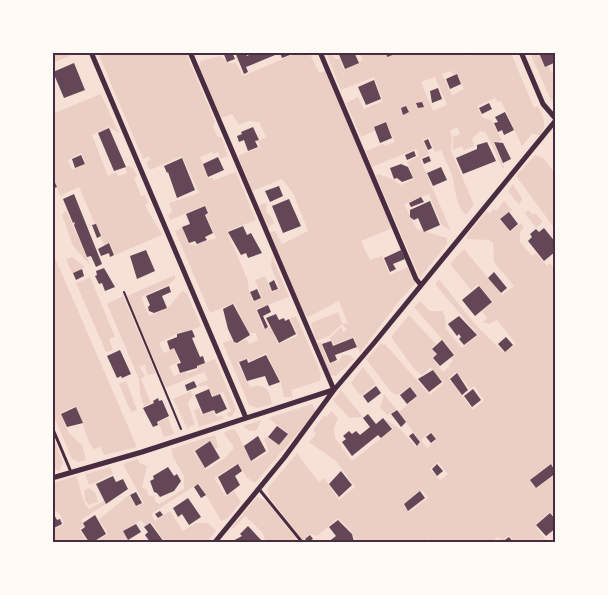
<svg xmlns="http://www.w3.org/2000/svg" width="608" height="595" viewBox="0 0 608 595" font-family="'Alegreya Sans',sans-serif">
  <style>
    .green { fill: #ebcfc5; fill-rule: evenodd }
    .building { fill: #644757 }
    .lines { fill: none; stroke-linecap: round; stroke-linejoin: round }
    .path { stroke: #4a2c40; stroke-width: 2 }
    .service { stroke: #4a2c40; stroke-width: 3 }
    .minor { stroke: #4a2c40; stroke-width: 5 }
    .neatline { fill: none; stroke: #4a2c40; stroke-width: 2 }
  </style>
  <rect width="100%" height="100%" fill="#f7e1d7"/>
  <!-- green -->
  <path class="green" d="M57,52H76V53L53,63V54Z
    M309,52L319,73L326,71L392,228L361,241L370,260L382,256L390,275L408,267L415,284L399,301L360,353L354,337L333,345L330,338L341,327L343,332L347,330L342,324L329,336L316,341L311,323L338,312L342,323L348,324L339,301L308,317L303,312L270,232L275,231L282,244L308,231L293,193L282,179L252,191L238,156L260,147L258,141L266,137L259,122L249,121L239,125L232,114L221,118L199,66L201,61L220,56L229,63H236L243,76L297,53Z
    M400,52L467,53L469,56L477,53H511L534,108L538,106C543,117 548,124 540,135L532,134L522,146L501,101L498,102L495,98L477,106L482,117L492,121L502,141L493,142L504,167L503,169L486,133L480,131L472,139L474,146L464,150L462,146L453,150V137L460,134L457,127L450,131L452,137L451,151L474,205L466,215C454,204 456,186 451,173C448,165 444,157 441,150L435,152L429,137L423,140L429,154L420,159L451,231L441,224L429,194L404,204L417,229L447,238V244L420,278L376,176L378,174L392,179L401,185L414,179L407,162L419,156L416,149L372,167L366,151L384,144L385,146L395,142L386,121L373,127L375,131L361,137L346,103L358,97L364,109L383,101L374,77L341,90L327,55L331,54L336,59H340L344,70L363,60L360,53H385L387,57ZM451,71L453,75L457,73L464,89L452,95L442,74ZM435,77L447,105L433,111L421,82Z
    M98,53H186L215,122L213,126L217,136L222,138L228,156L221,159L218,152L213,154L212,152L200,157L208,178H213L214,180L236,172L256,220L227,231L248,281L249,291L253,302L262,298L255,280L265,276L272,292L280,289L271,267L272,256L289,297L256,309L263,327L265,329L271,327L278,344L298,336L290,318L296,316L321,373L320,381L291,390L293,397H284L281,382L266,353L250,361L248,358L237,362L250,387C265,383 270,389 272,404L258,408L249,405L223,343L231,340L236,344L247,339L249,344L258,340L256,333H249L234,303L210,313L175,231L182,228L189,244L195,245L216,238L206,215L209,213L205,205L170,220L168,216L172,211L169,203L199,193L182,156L150,170L146,162L151,160L149,156L143,159Z
    M530,53H539L545,67L549,66L551,72L555,70V102L551,100Z
    M101,94L119,133L109,127L92,135L108,176L116,172L118,176L127,173L125,167L129,166L133,168L137,176L134,178L141,196L145,195L148,203L145,205C150,216 157,224 162,235L115,255L110,243L104,245L79,187L60,196L53,176L52,114ZM81,153L86,164L72,170L68,160Z
    M535,155L543,158L555,173V229L516,176Z
    M513,184L522,199L519,205L508,191Z
    M504,201L512,210L499,219L510,232L521,223L524,228L520,232V242L532,256L536,253L547,266L550,263L553,267L555,266V468L551,463L530,480L536,489L555,474V518L550,512L535,525L547,542H515L509,535L502,541L498,537L490,542H431L428,539L423,542H357L351,531L338,518L317,536L310,534L303,540L270,498L267,489L298,452V455L319,482L324,478L339,500L355,487L336,461L309,442L316,434L313,430L324,416L327,417L331,411L338,418L334,428L335,438L352,461L393,429L384,418L401,430L416,447L421,443L399,412L418,396L410,386L398,395L392,393L368,362L367,359L381,343L384,345L385,344L430,395L444,383L431,367L422,375L414,369L391,337L409,315L436,344L431,348L436,354L432,358L443,372L450,366L449,364L453,361L451,358L455,354L414,307L420,301L430,311H442L445,316L446,329L462,348L478,335L435,284L439,279L474,323L504,353L516,344L497,320L489,324L482,322L487,318L482,311L493,302L478,284L471,290L450,264L464,249L502,295L514,286L494,262L493,243L489,240L467,239V235L487,211L490,214L493,209L496,211ZM456,372L470,389L474,386L484,400L473,410L448,378ZM430,432L437,439L427,448L421,440ZM438,462L448,474L440,480L430,469ZM422,490L428,498L409,512L403,504Z
    M267,203L266,212L271,216L274,223L268,228L259,207L261,204Z
    M66,210L91,266L73,246L62,215Z
    M528,210L533,215L535,213L543,222L536,228L525,213Z
    M52,251L137,447L104,455L101,447L93,449C85,436 83,420 76,406L60,413L69,433L82,445L86,460L78,462L72,459L53,414Z
    M72,257L85,267L72,273L66,259Z
    M175,275V279L168,285L141,297L149,316L168,308L182,291L187,293L201,326L184,333L182,331L159,343L164,353L174,349L179,362L169,366L174,376L185,372L189,373L198,369V366L215,359L236,409L232,416L228,417L226,414L231,411L223,392L213,396L207,385L199,387L198,384L208,380L204,372L166,388L127,296Z
    M90,277L115,337L109,339L113,350L106,352L76,283Z
    M123,296L156,373L147,375L145,365L139,366L145,376L141,379L151,403L144,406L140,394L139,379L107,304Z
    M321,342L329,364L339,361L342,355H350L354,359L336,376L330,375L317,343Z
    M363,367L376,384L361,396L351,383Z
    M126,381L137,410L131,412L119,384Z
    M341,390L363,417L349,418L333,400Z
    M191,391L193,395L188,403L195,425L189,427L188,430L173,399Z
    M384,394L396,409L388,415L380,408Z
    M312,404L316,412L255,483L247,478L238,463L214,478L226,497L234,491L241,502L228,518L221,521L199,483L151,514L155,521L170,511L183,531L196,523H208L216,531L207,542H165L151,522L145,525L141,520L123,531L131,542H95L108,534L99,519L129,495L136,507L144,503L124,466L125,463L137,459L140,463L147,466L142,487L147,490L148,495L154,496L155,501L159,504L184,489V476L173,457L171,449L214,435L216,437L218,447L215,449L209,441L193,451L206,470L225,458L233,449V446L224,434L226,431L235,429L252,462L269,452L264,439L267,437L279,445L288,433L268,418Z
    M199,408L202,415L213,411L217,417L222,415L224,419L199,427L194,410Z
    M168,418L174,434L164,437L158,422Z
    M261,420L257,430L249,431L243,426Z
    M53,436L63,463L59,471L53,468Z
    M110,467L113,474L89,485L85,474Z
    M76,476C81,487 81,501 89,509L104,501L106,504L81,520L84,526L79,529L88,542H53V530L64,524L60,514L53,509V483Z
    M89,488L95,492L98,502L89,505L85,500L84,490Z
    M257,497L267,502L299,542H266L262,532L245,516L233,529L231,528Z"/>
  <!-- building -->
  <path class="building" d="M223,52H232L235,59L227,62Z
    M235,52H245L247,56L255,52L295,53L282,58L280,53L246,67L248,72L244,74Z
    M338,52H354L359,63L345,69Z
    M386,52H398V53L387,57Z
    M556,52V62L545,67L539,53Z
    M74,63L85,90L64,98L53,72Z
    M457,74L461,84L450,89L446,79Z
    M374,80L381,99L366,105L358,87Z
    M438,88L442,99L432,103L430,91Z
    M422,102L424,107L418,108L416,103Z
    M489,103L492,109L482,114L479,108Z
    M406,106L409,112L403,115L401,108Z
    M505,112L514,130L504,135L502,130L498,132L494,123L498,122L495,117Z
    M386,122L392,138L380,143L374,127Z
    M253,127L259,140L255,141L258,147L248,151L244,140L239,142L237,136L242,134L241,132Z
    M109,128L126,167L114,171L98,133Z
    M428,139L432,148L428,150L424,141Z
    M487,142L496,161L463,174L456,158L477,149V145Z
    M494,142L503,143L511,159L503,163Z
    M414,151L416,156L407,160L405,155Z
    M81,155L85,164L75,168L72,159Z
    M429,156L431,161L424,164L422,159Z
    M218,157L224,170L208,177L203,164Z
    M182,158L195,190L177,198L168,172L167,173L164,166Z
    M401,164L408,167L413,178L402,182L397,178L394,179L390,168Z
    M441,167L447,180L433,186L427,173Z
    M52,176L57,187L52,189Z
    M279,186L283,196L270,202L265,191Z
    M74,194L102,264L96,267L91,256L87,257L74,225L75,222L73,223L63,199Z
    M421,197L424,202L411,207L409,203Z
    M289,199L301,226L283,233L272,206Z
    M430,201L440,225L424,232L418,218L414,220L410,217V210Z
    M205,206L208,213L205,215L213,233L205,237L207,240L197,244L195,241L189,243L182,227L190,224L186,214Z
    M509,212L518,224L510,231L500,219Z
    M96,224L101,236L97,238L92,225Z
    M243,226L247,235L251,233L262,253L248,258L246,253L241,255L228,232Z
    M544,228L556,243V251L544,261L528,241L532,237L530,234L536,229L539,232Z
    M109,243L114,255L110,257L109,253L101,256L98,249Z
    M146,250L155,271L137,279L130,256Z
    M401,250L405,259L393,264L396,269L390,272L384,258Z
    M104,268L115,287L105,291L102,283L99,284L95,276L97,275L96,271Z
    M82,269L84,276L76,280L73,273Z
    M494,272L507,288L501,293L488,278Z
    M274,280L278,289L272,291L269,283Z
    M169,286L171,292L162,296L167,308L154,313L149,311L148,307L150,305L146,296Z
    M479,286L492,302L475,316L462,300Z
    M257,289L261,298L254,301L250,292Z
    M233,304L250,335L237,343L234,342L228,329L223,309Z
    M268,305L271,312L263,316L268,327L265,329L257,310Z
    M276,314L279,320L284,318L285,321L289,319L296,334L279,343L266,318Z
    M459,316L477,335L464,345L459,339L461,337L459,334L457,336L448,324Z
    M192,330L195,337L192,338L200,357L203,356L205,363L197,366V368L180,373L177,364L181,363L174,348L170,350L167,341L177,337V334Z
    M506,337L513,345L505,352L498,344Z
    M353,338L357,347L335,355L337,360L330,363L322,344L331,341L333,346Z
    M442,340L454,355L440,366L433,358L437,354L432,349Z
    M120,350L131,374L122,378L121,376L117,378L107,356Z
    M266,355L280,382L269,386L265,376L247,381L239,362L247,359L248,363Z
    M433,370L442,382L429,392L418,379Z
    M457,373L468,390L462,395L450,379Z
    M194,381L197,387L187,391L185,385Z
    M376,386L381,393L368,403L363,396Z
    M410,387L417,396L407,404L400,395Z
    M209,389L212,397L220,394L227,409L216,414L214,410L203,414L195,395Z
    M473,389L481,400L472,407L464,396Z
    M158,398L159,401L162,400L169,416L157,422L158,425L153,427L143,408L154,403L153,401Z
    M76,407L83,423L67,427L61,414Z
    M397,410L406,422L401,427L391,414Z
    M368,414L376,424L383,418L392,429L381,438L378,435L352,456L342,442L346,439L343,436L349,431L352,434L356,431L360,435L370,427L363,418Z
    M277,426L288,434L279,445L268,437Z
    M413,433L420,442L417,446L409,436Z
    M431,433L436,439L431,443L426,437Z
    M258,436L266,451L251,461L244,446Z
    M210,441L220,458L205,468L195,451Z
    M238,464L242,471L235,476L240,485L227,495L218,477Z
    M437,464L443,471L437,476L432,469Z
    M551,464L556,473L536,488L530,480Z
    M168,467L174,476L177,474L181,481L174,491L160,497L157,493L154,492L150,481L154,479L153,476Z
    M341,471L352,485L339,497L329,484Z
    M113,476L116,482L123,479L128,489L106,504L96,484Z
    M198,484L206,495L201,498L194,487Z
    M420,491L425,498L408,511L404,504Z
    M136,492L142,503L136,506L130,495Z
    M188,498L201,517L189,525L182,514L178,517L173,508Z
    M52,511L57,520L60,519L62,524L52,529Z
    M160,511L163,515L158,518L155,514Z
    M550,513L556,520V528L546,536L536,525Z
    M95,515L106,534L93,542H89L81,530L85,527L83,523Z
    M338,520L352,534L354,542H328L336,536L329,527Z
    M150,523L164,542H150L145,535L148,532L144,527Z
    M136,524L141,532L128,540L123,531Z
    M248,526L261,540L257,542H231L242,536L240,534Z
    M310,535L313,539L308,542L305,539Z
    M509,537L513,542H502Z"/>
  <g class="lines">
    <!-- path -->
    <path class="path" d="M124,292L181,429"/>
    <!-- service -->
    <path class="service" d="M52,427L71,472
      M259,489L302,542"/>
    <!-- minor -->
    <path class="minor" d="M91,52L246,418
      M190,52L334,390
      M320,52L416,279L421,285
      M521,52L543,104L556,119
      M52,478L142,452L333,390
      M215,542L284,458L334,390L374,343L556,120"/>
  </g>
  <!-- border -->
  <rect width="608" height="595" fill="none" stroke="#fffaf5" stroke-width="108"/>
  <rect x="54" y="54" width="500" height="487" class="neatline"/>
</svg>
